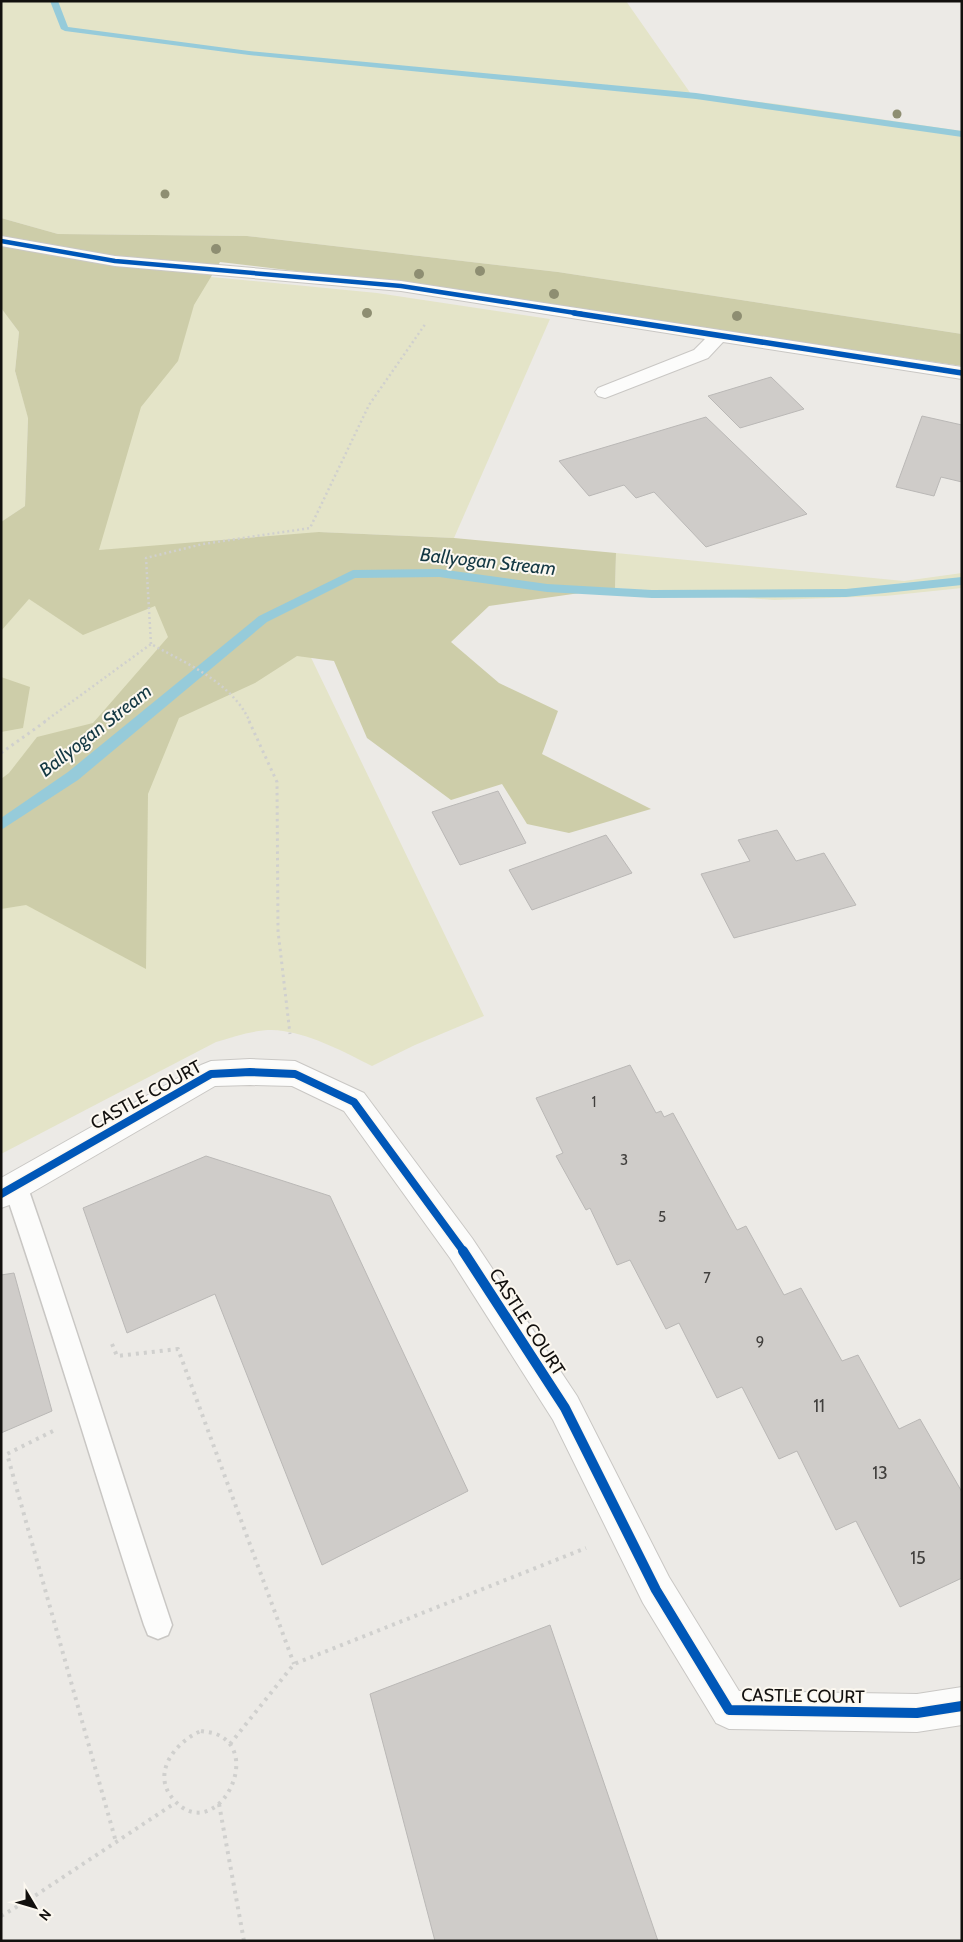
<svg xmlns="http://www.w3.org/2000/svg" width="963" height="1942" viewBox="0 0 963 1942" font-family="Cabin,sans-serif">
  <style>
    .green { fill: #e4e4c8 }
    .forest { fill: #cdcda9 }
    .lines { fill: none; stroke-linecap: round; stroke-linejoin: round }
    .stream { fill: #96cbda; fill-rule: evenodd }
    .building { fill: #cfccc9; stroke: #bab8b6 }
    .lane-casing { stroke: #c9c7c4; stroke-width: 3 }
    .street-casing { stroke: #c9c7c4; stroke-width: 2 }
    .path-far2 { stroke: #d0d0ce; stroke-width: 2.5; stroke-dasharray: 2 3; stroke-linecap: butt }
    .path-far1 { stroke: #d0d0ce; stroke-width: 3; stroke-dasharray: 2.5 4; stroke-linecap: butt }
    .path { stroke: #d0d0ce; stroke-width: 4; stroke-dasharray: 3 5; stroke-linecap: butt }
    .lane { fill: #fcfcfb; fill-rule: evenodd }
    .street { fill: #fcfcfb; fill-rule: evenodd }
    .cycleway-far3-casing { stroke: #fcf8f0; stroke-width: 6 }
    .cycleway-far2-casing { stroke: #fcf8f0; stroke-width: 8 }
    .cycleway-far1-casing { stroke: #fcf8f0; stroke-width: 11 }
    .cycleway-casing { stroke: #fcf8f0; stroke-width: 13 }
    .cycleway-far3 { stroke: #0057b8; stroke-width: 4.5 }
    .cycleway-far2 { stroke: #0057b8; stroke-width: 5.5 }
    .cycleway-far1 { stroke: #0057b8; stroke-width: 8 }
    .cycleway { stroke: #0057b8; stroke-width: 10 }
    .tree { fill: #8e8e72 }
    .labels { text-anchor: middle; stroke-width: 4; stroke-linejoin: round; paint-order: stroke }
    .number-label { font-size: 15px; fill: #413f3d }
    .street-label { font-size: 18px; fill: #12100e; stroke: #fcf8f0 }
    .near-number-label { font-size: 18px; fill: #413f3d }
    .water-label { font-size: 19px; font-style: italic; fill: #143843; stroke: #fcf8f0 }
  </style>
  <rect width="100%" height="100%" fill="#eceae6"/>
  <!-- green -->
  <path class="green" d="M1,1H626L691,94L777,104L962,131V334L558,272L247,236L58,234L1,218Z
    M170,273L377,293L550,319L454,538L319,532L290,614L484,1016L415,1045L372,1066C344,1052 315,1036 283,1031C261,1027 237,1036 216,1042L1,1154V616Z
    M1,308L19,332L15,371L28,417L25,506L1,522Z
    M616,553L904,581L962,573V588L885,596L774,600L615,588Z"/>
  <!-- forest -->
  <path class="forest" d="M1,218L58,234L247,236L558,272L962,334V366L378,281L220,262L194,305L178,361L141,407L99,550L319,532L454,538L616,553L615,588L489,606L451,642L499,683L558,711L542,754L651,809L569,833L527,824L502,784L451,800L367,738L334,661L297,656L255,683L179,718L148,794L146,969L26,905L1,909V779L9,773L37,737L93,723L168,637L155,606L83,635L29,599L1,631V522L25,506L28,418L15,371L19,332L1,308Z
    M1,677L30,687L23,728L1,732Z"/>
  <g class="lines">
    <!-- stream -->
    <path class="stream" d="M50,1H58L68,27L249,51L696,93L962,131V137L696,99L249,55L65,31L61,29Z
      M439,569L547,584L652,590L846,589L962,577V585L846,597L652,598L547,592L439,577L355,578L267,622L78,780L1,830V818L68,772L259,616L353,570Z"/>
  </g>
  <!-- building -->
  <path class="building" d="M771,377L804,409L740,428L708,396Z
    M922,416L962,425V482L941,477L934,496L896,487Z
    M706,417L807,514L706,547L654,492L636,498L624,485L589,496L559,461Z
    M498,791L526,843L460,865L432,812Z
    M777,830L796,861L824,853L856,905L734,938L701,874L750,861L738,840Z
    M606,835L632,873L532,910L509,870Z
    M630,1065L656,1113L661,1111L664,1117L673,1113L737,1230L746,1226L784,1295L801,1288L842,1361L858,1355L899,1429L920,1419L962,1492V1578L900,1607L856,1521L836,1530L797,1451L779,1459L742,1387L717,1398L679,1323L666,1329L630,1260L617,1265L590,1208L586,1210L556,1156L563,1153L536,1098Z
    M206,1156L330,1196L468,1491L322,1565L215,1294L127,1333L83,1208Z
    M14,1273L52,1411L1,1433V1275Z
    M550,1625L658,1941H435L370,1694Z"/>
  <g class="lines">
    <!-- lane casing -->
    <g class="lane-casing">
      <path id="lane" d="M15,1174L23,1177L27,1185C78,1331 123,1479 172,1625L168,1635L158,1639L148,1635L144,1625C96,1479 53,1331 3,1185L7,1177Z"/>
    </g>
    <!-- street casing -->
    <g class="street-casing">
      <path id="street" d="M1,236L115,256L401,281L962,367V379L723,342L708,358L605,398L598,396L595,392L598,388L694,350L705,339L401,291L115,266L1,246Z
        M250,1059L295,1061L364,1093L472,1238L577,1396L669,1577L739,1691L917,1694L962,1687V1725L917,1732L729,1729L716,1723L643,1603L553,1420L450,1258L344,1111L292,1086L250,1085L215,1086L12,1204L1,1208V1178L201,1065L211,1061Z"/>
    </g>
    <!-- path-far2 -->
    <path class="path-far2" d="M151,644L146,558L203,544L310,528L369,405L426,323
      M44,722L151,644C187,664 232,682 250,722"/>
    <!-- path-far1 -->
    <path class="path-far1" d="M249,721L277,782L278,931L290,1034
      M1,753L46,721"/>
    <!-- path -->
    <path class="path" d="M112,1344L117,1356L178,1349L294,1664
      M53,1431L7,1454L116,1842
      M201,1731C206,1732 211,1732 216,1734C265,1753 215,1846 174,1800C150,1774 175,1742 201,1731Z
      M230,1744L294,1664L586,1548
      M219,1804L244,1941
      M1,1916L30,1899L175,1803"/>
    <!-- lane -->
    <use href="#lane" class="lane"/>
    <!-- street -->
    <use href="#street" class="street"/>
    <!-- cycleway-far3 casing -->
    <g class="cycleway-far3-casing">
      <path id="cycleway-far3" d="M1,241L115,261L401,286L582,314"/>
    </g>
    <!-- cycleway-far2 casing -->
    <g class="cycleway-far2-casing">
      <path id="cycleway-far2" d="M574,313L962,373"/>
    </g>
    <!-- cycleway-far1 casing -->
    <g class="cycleway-far1-casing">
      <path id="cycleway-far1" d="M1,1194L211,1074L250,1072L295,1074L354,1102L464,1252"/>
    </g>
    <!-- cycleway casing -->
    <g class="cycleway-casing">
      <path id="cycleway" d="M463,1251L565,1408L656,1590L729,1710L917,1713L962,1706"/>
    </g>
    <!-- cycleway-far3 -->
    <use href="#cycleway-far3" class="cycleway-far3"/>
    <!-- cycleway-far2 -->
    <use href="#cycleway-far2" class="cycleway-far2"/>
    <!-- cycleway-far1 -->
    <use href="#cycleway-far1" class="cycleway-far1"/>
    <!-- cycleway -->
    <use href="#cycleway" class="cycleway"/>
  </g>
  <!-- trees -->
  <g class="tree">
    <circle cx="897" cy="114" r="4.5"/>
    <circle cx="165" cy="194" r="4.5"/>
    <circle cx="216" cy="249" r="5"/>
    <circle cx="480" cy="271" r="5"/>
    <circle cx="419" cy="274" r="5"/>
    <circle cx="554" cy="294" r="5"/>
    <circle cx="367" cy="313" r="5"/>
    <circle cx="737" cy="316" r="5"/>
  </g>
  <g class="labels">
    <!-- number labels -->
    <g class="number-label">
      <text x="594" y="1107">1</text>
      <text x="624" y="1165">3</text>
      <text x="662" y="1222">5</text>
      <text x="707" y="1283">7</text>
      <text x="760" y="1347">9</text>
    </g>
    <!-- street labels -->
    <g class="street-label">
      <text transform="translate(146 1095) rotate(-29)" y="6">CASTLE COURT</text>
      <text transform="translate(527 1322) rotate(57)" y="6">CASTLE COURT</text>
      <text transform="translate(803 1696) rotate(1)" y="6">CASTLE COURT</text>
    </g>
    <!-- near-number labels -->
    <g class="near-number-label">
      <text x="819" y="1412">11</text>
      <text x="880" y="1479">13</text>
      <text x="918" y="1564">15</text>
    </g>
    <!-- water labels -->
    <g class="water-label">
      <text transform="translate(488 561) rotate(6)" y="7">Ballyogan Stream</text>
      <text transform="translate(95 730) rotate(-38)" y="7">Ballyogan Stream</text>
    </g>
  </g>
  <!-- border -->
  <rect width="963" height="1942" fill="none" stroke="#12100e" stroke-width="5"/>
  <!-- north arrow -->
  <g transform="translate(35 1907) rotate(128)" stroke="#fcf8f0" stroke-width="4" paint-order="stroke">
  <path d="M0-4L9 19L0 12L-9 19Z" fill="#12100e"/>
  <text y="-8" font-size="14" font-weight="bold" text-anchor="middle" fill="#12100e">N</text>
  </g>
</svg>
